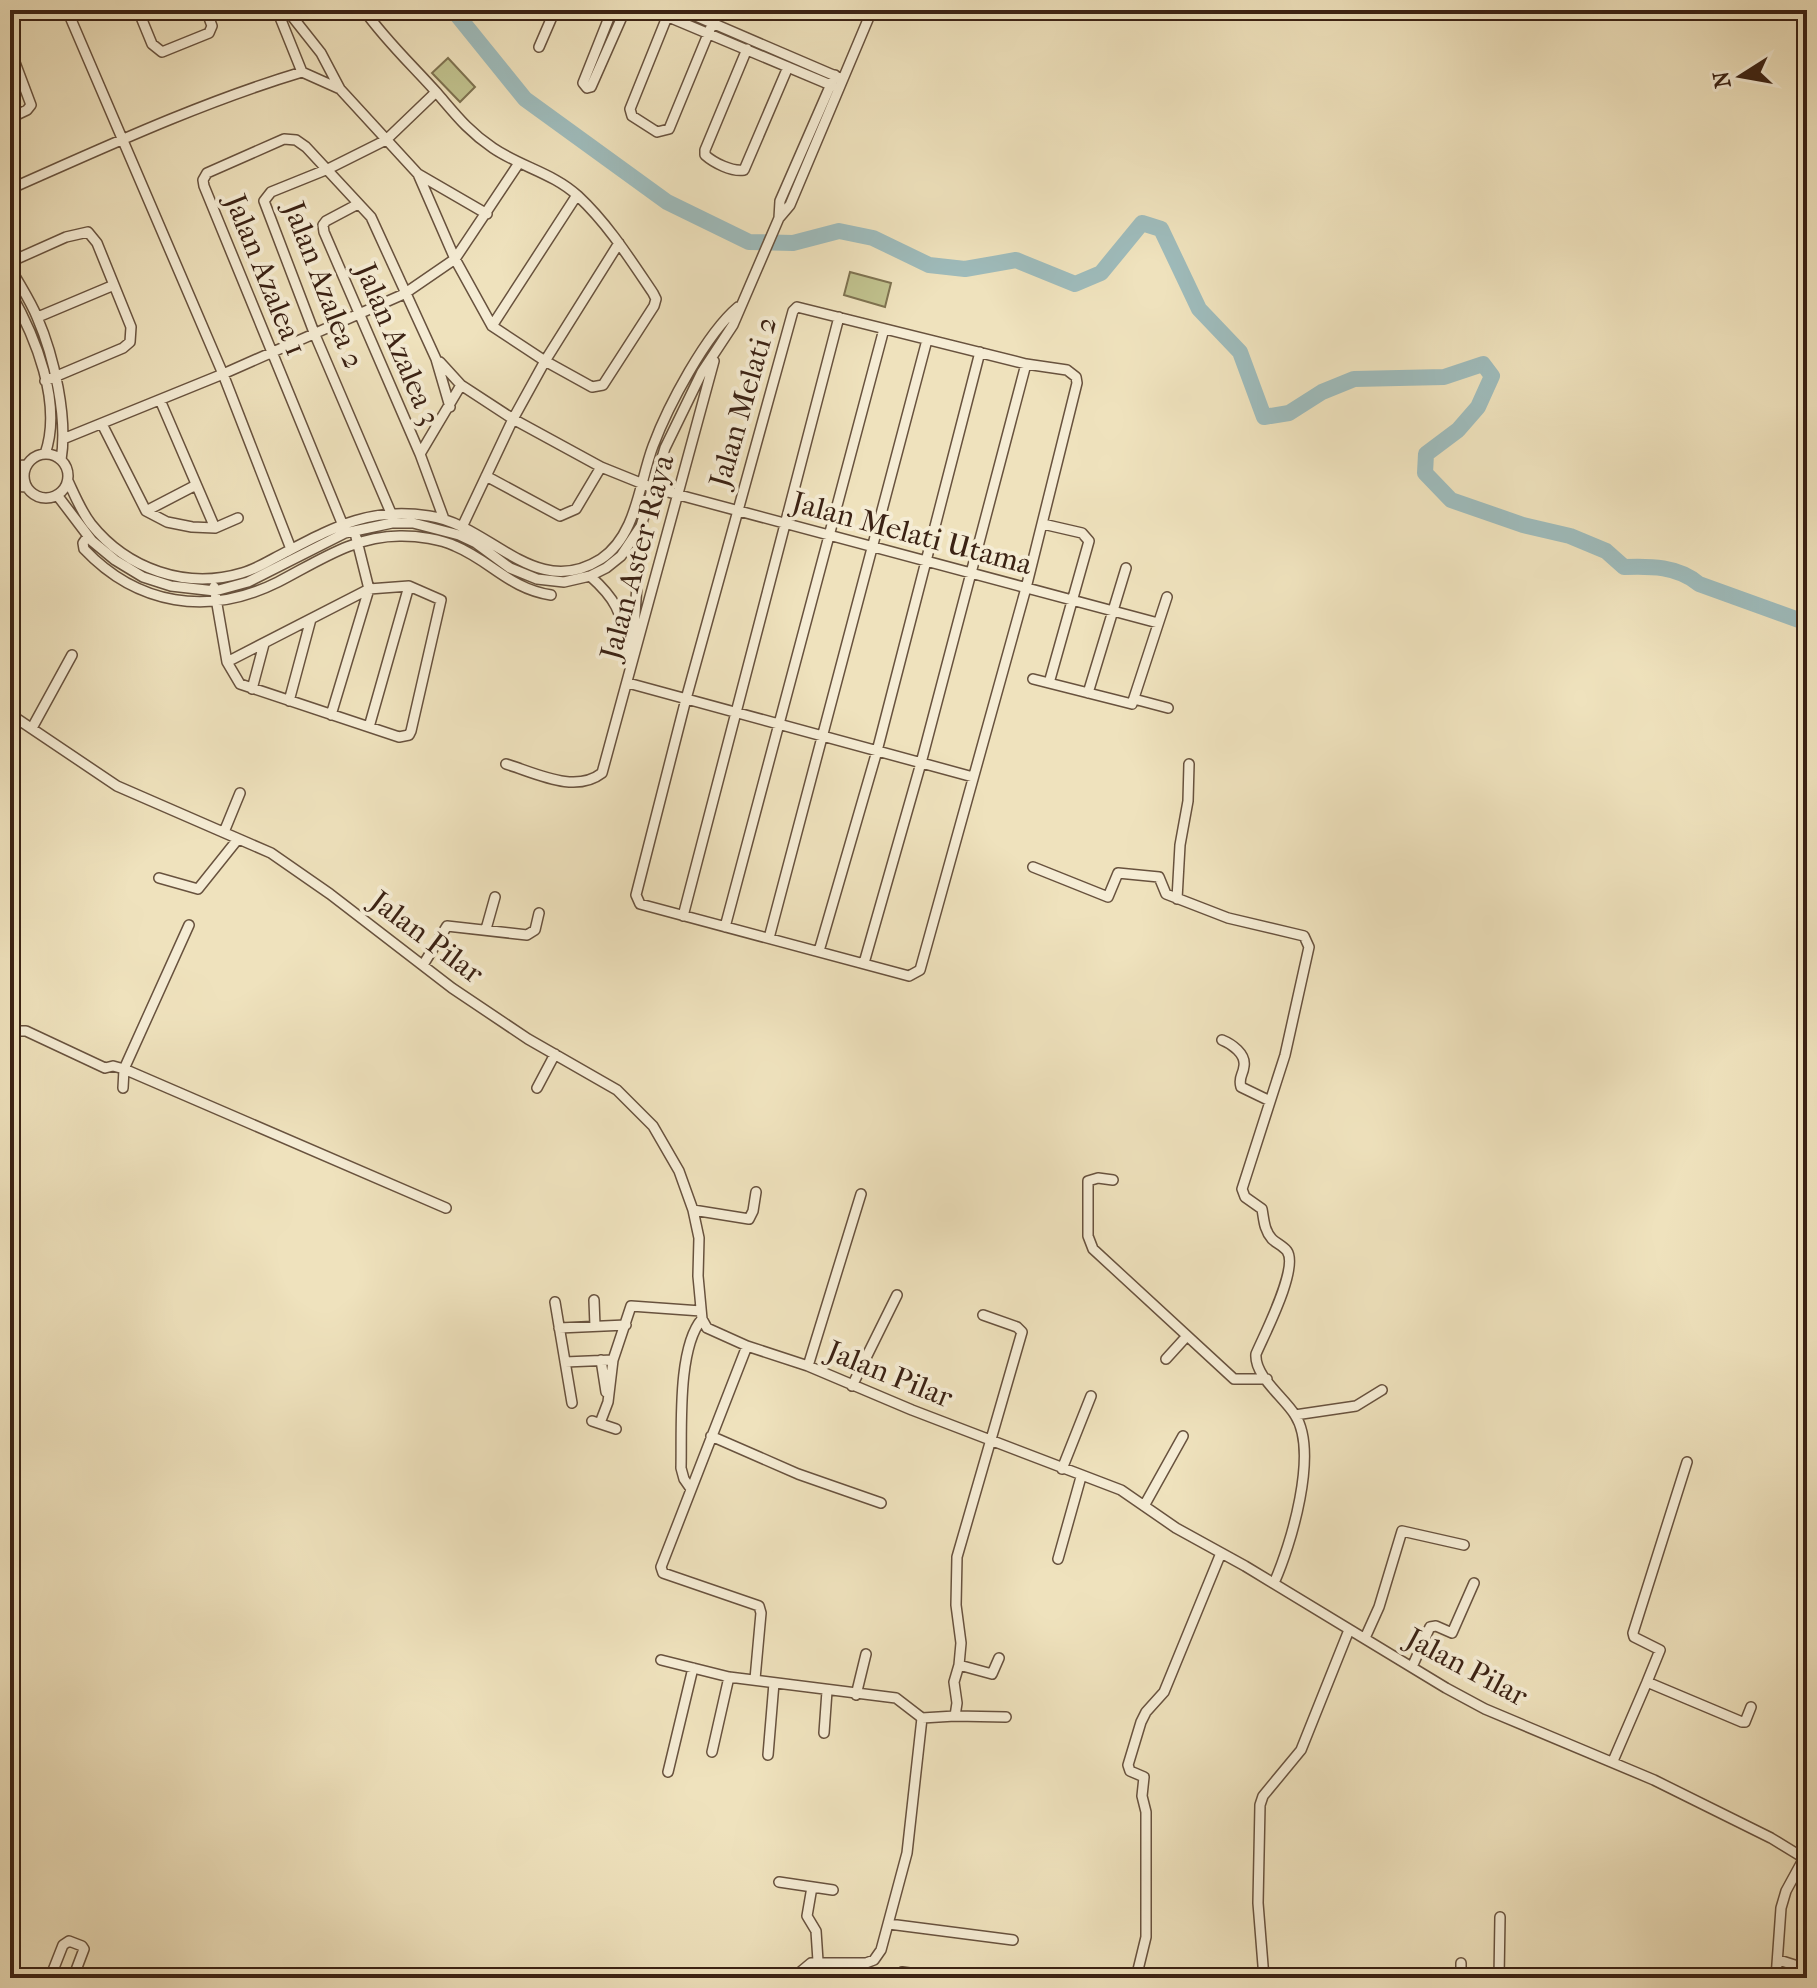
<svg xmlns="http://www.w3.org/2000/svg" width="1817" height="1988" viewBox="0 0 1817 1988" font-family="'IM FELL French Canon',serif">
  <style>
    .green { fill: #c0c18d; stroke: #7e7250; stroke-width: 2 }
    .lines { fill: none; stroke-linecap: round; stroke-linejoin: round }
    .river { stroke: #9ebbbb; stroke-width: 16 }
    .street-casing { stroke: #68523e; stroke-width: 12 }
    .street { stroke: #f5ecd4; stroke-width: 9 }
    .labels { text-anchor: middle; stroke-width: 8; stroke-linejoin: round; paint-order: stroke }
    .street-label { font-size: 30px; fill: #3b2214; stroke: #f5ecd4 }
  </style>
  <rect width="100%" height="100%" fill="#efe2bd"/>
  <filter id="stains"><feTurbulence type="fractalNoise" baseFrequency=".0025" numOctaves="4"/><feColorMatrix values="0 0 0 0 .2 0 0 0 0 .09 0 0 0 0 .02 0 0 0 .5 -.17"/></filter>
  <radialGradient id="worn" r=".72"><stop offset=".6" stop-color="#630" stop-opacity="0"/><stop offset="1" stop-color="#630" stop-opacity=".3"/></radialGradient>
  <!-- green -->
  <path class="green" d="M448,58L475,87L460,102L432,73Z
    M850,272L891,283L885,307L844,295Z"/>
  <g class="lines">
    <!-- river -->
    <path class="river" d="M453,10L525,99L667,202L749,242L793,243L839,231L873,238L929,265L965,269L1016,260L1075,284L1101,273L1142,223L1161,229L1199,309L1240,352L1264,417L1289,413L1322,392L1354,379L1444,377L1483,364L1492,376L1478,407L1458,430L1426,454L1425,473L1451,500L1523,525L1570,536L1606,551L1624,567C1650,566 1678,566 1699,584L1807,623"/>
    <!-- street casing -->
    <g class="street-casing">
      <path id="street" d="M67,10L223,374L291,549
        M138,10L152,44L162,52L209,33L212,26L206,10
        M277,10L302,72
        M287,10L321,53L340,89
        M612,10L583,83L587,88L591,87L625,10
        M652,10L833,86
        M682,10L840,78
        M667,17L630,109L632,116L657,132L669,129L718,10
        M539,47L555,10
        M10,49L31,105L27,110L10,118
        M747,49L705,150V155C714,163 732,172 744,170L788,67
        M302,72L340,89L418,174L455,259L492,326L545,361L592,387L603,385L654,306L656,299L653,293C630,259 608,224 578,196C553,173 521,167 493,148C468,131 456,115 437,93C412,65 386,41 364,10
        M418,174L487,214
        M10,189C105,147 202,102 302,72
        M358,204L326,221L323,225L324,232L420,454L444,519
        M779,218L790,205L872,10
        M10,262L66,237L88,232L97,243L131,327L130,342L123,348L45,381
        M10,267C19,284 30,300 37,317C54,356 68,418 61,460
        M10,292C35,336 63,403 45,454
        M797,307L1026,364L1067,370L1076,377L1077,383L1026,588L920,970L909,976L640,904L636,895L686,699L793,311Z
        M38,317L114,285
        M492,326L577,195
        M440,362L461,385L513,419L601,467L653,488L1158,623
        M160,400L215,528
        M102,424L146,511L167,522L192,527L215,528L238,518
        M63,439L223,374L404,294L455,259L519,163
        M420,454L461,385
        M24 476a22 22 0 1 1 44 0a22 22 0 1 1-44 0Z
        M10,466L27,465
        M486,476L560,516L576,509L601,467
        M68,481C75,496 81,511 91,524C127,569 186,590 242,573C257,569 272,559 286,552C336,526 371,507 429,516C491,525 535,601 601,559C637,535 639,483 653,446C668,406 706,334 738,307
        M10,486L27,487
        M57,495L92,541L115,560L143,577L171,586L215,591L248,582L345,533L392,523H413L459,535L476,543L510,568L537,579L564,582L590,576L606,568L621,556L641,526L665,448L702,372L733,325L779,218L780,201L835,75
        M146,511L196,485
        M391,513L315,335L264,201L271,192L328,169L386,140L436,92
        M342,523L204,186L203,180L207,173L284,139L296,140L306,147L371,217L436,359L450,407
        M1043,524L1082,533L1089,541L1049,683
        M463,525L513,419L545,361L619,243
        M88,536L83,543L84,549C137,605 208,617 278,582C317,562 355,535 402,536C418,536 440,539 455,546C491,561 510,589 551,595
        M590,576C624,606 620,619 631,660
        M214,587L227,662L240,684L399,737L409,735L411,731L441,600L409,586L369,589L227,662
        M633,642L641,529
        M1033,679L1132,704L1167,597
        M628,683L973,777
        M252,689L264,644
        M1088,693L1126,568
        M1134,699L1168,708
        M289,701L311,619
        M10,714L117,786L271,853L330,894L452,988L528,1039L617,1090L653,1126L679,1171L693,1210L699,1238L698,1276L702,1319L707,1328L747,1346L808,1366L912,1410L1121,1490L1176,1528L1245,1566L1446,1688L1485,1709L1654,1780L1771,1838L1807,1860
        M331,715L369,589L356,537
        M369,727L409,586
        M32,728L72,655
        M506,764C536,773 575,794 602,773L714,361
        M224,832L240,793
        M1033,867L1108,897L1118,873L1159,877L1166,894L1228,918L1304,936L1309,947L1285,1055L1242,1189L1245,1197L1262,1209C1264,1220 1264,1230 1272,1239C1276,1243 1283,1246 1287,1251C1299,1268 1264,1335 1256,1354C1254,1376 1284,1397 1295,1415C1319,1452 1291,1545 1274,1583
        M159,878L198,889L238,839
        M1177,899L1180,845L1188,801L1189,764
        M683,916L839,317
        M725,927L884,329
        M486,929L495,897
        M769,938L927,340
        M819,951L877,751L980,352
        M864,963L921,763L1026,364
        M423,965L447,926L527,935L535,930L539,913
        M10,1031H26L105,1068L113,1066L124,1069L446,1208
        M1222,1040C1232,1044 1246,1054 1244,1066C1243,1076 1238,1077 1241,1087L1270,1101
        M123,1088L124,1069L189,925
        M537,1088L555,1054
        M1113,1180L1098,1178L1088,1181V1236L1093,1249L1234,1379H1267
        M693,1210L749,1219L753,1211L756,1192
        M594,1300L595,1326
        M555,1302L572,1403
        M559,1328L626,1325
        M747,1346L661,1567L663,1573L759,1606L761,1613L755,1679
        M1166,1359L1186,1337
        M601,1360L606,1392
        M565,1362L613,1360
        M808,1366L861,1194
        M852,1386L897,1295
        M1295,1415L1356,1406L1382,1390
        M592,1421L616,1429
        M600,1423L608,1402L613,1360L631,1306L701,1311
        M711,1436L798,1474L881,1503
        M1062,1469L1091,1396
        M691,1489L684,1479L681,1468C682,1429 677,1348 702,1319
        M1144,1506L1183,1436
        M1058,1559L1081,1477
        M1365,1638L1379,1607L1402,1531L1464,1545
        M661,1660L729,1677L896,1698L922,1718L955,1716L957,1703L954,1682L959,1665L961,1643L956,1605L957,1557L1022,1332L1017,1327L983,1315
        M959,1665L992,1674L999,1658
        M1412,1667L1430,1627L1436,1626L1452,1633L1474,1583
        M1647,1682L1660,1650L1634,1637L1633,1633L1687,1462
        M856,1695L866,1654
        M955,1716L1006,1717
        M824,1733L827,1691
        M712,1752L729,1677
        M768,1755L774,1683
        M1613,1761L1647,1682L1742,1722H1745L1751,1707
        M668,1772L693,1668
        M779,1882L833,1890
        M812,1887L807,1916L816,1931L818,1961
        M889,1924L1013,1940
        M1779,1960L1807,1969
        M902,1972L947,1978
        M50,1978L63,1945L69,1941L82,1946L84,1949L73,1978
        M793,1978L811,1963H866L874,1960L881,1950L907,1853L922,1718
        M1136,1978L1146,1937V1812L1142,1796L1144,1777L1130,1771L1128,1765L1141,1722L1146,1712L1164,1692L1221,1553
        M1264,1978L1258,1903L1260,1805L1263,1796L1301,1750L1349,1630
        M1461,1978V1963
        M1499,1978L1500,1917
        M1776,1978L1781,1908L1786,1891L1804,1858"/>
    </g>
    <!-- street -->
    <use href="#street" class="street"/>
  </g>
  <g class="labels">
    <!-- street labels -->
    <g class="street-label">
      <text transform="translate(266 275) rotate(68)" y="10">Jalan Azalea 1</text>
      <text transform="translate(324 285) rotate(69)" y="10">Jalan Azalea 2</text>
      <text transform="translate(398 344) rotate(67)" y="10">Jalan Azalea 3</text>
      <text transform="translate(743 402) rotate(-74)" y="10">Jalan Melati 2</text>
      <text transform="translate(912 533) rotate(15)" y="10">Jalan Melati Utama</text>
      <text transform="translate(637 557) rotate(-75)" y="10">Jalan Aster Raya</text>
      <text transform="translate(427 937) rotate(37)" y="10">Jalan Pilar</text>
      <text transform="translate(890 1374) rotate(22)" y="10">Jalan Pilar</text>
      <text transform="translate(1467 1667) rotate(28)" y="10">Jalan Pilar</text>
    </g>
  </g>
  <!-- margin -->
  <rect width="1817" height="1988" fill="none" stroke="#efe2bd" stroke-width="40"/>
  <rect x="12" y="12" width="1793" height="1964" fill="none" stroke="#3b2214" stroke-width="4"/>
  <rect x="20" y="20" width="1777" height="1948" fill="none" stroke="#3b2214" stroke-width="2"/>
  <!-- north arrow -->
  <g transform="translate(1741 76) rotate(259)" stroke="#f5ecd4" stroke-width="6" paint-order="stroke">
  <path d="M0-6L14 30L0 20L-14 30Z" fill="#3b2214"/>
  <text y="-12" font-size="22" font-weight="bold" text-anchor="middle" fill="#3b2214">N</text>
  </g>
  <rect width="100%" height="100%" filter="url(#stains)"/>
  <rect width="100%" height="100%" fill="url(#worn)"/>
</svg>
